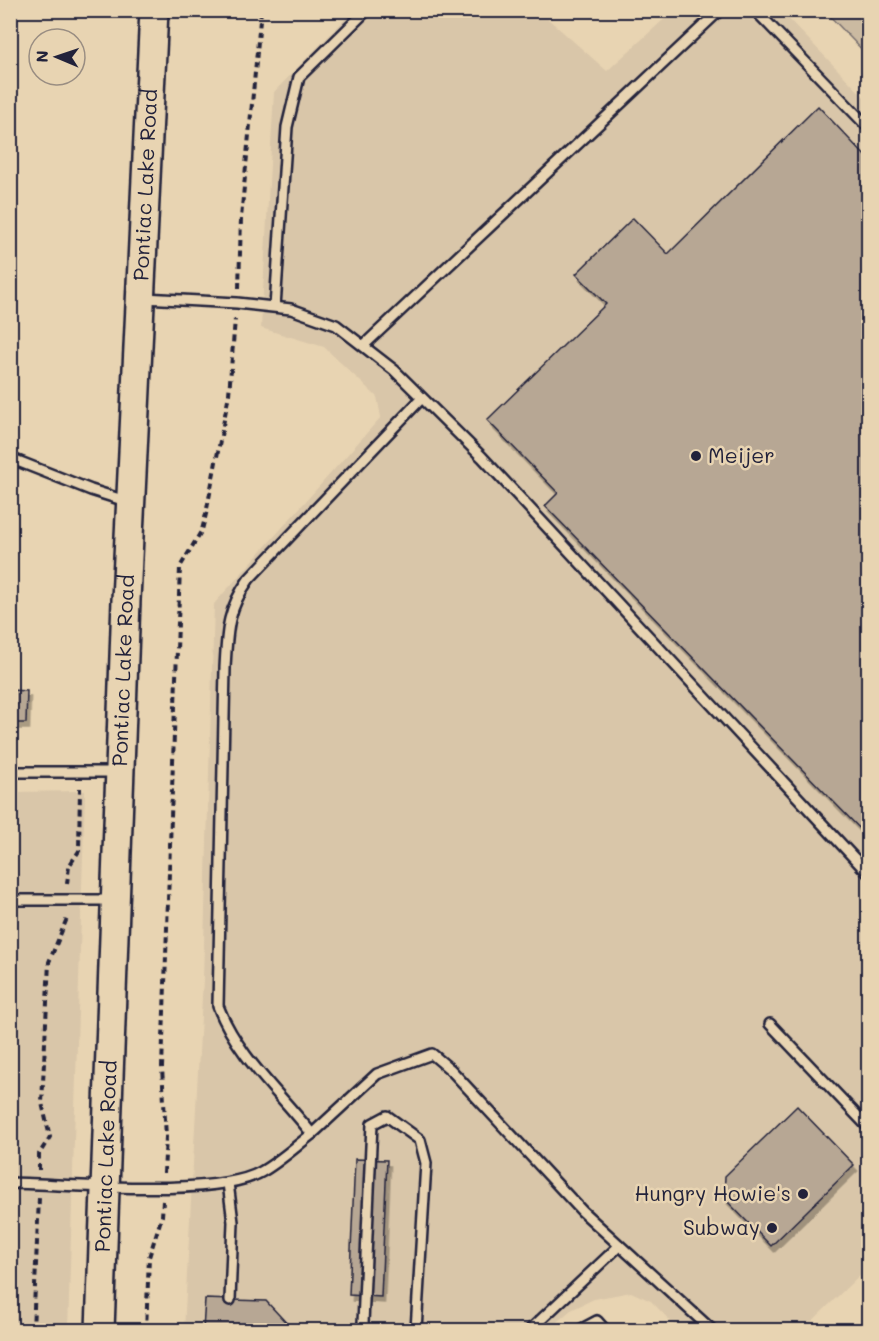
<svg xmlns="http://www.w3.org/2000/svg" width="879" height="1341" viewBox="0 0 879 1341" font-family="Mali,sans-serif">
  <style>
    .built { fill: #d9c6a9 }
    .green { fill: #cbbaa1; stroke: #766e6e; stroke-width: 1.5 }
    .building { fill: #b7a794; stroke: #22223b; stroke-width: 1.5; filter: url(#shadow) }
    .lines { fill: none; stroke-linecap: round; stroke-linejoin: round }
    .service-casing { stroke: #22223b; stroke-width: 14 }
    .secondary-casing { stroke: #22223b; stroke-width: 32 }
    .path { stroke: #22223b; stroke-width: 4; stroke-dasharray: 6 4.5; stroke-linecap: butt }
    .service { stroke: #e8d4b2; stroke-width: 9 }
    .secondary { stroke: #e8d4b2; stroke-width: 27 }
    .poi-dot { fill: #22223b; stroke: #e8d4b2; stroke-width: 2 }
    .labels { text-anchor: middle; stroke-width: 5; stroke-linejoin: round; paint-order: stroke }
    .street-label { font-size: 21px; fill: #22223b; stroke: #e8d4b2 }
    .poi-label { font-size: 21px; fill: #22223b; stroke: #e8d4b2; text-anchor: end }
  </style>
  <defs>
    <filter id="shadow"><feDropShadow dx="3.5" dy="6" stdDeviation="0" flood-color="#0004"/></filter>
  </defs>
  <rect width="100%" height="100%" fill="#e8d4b2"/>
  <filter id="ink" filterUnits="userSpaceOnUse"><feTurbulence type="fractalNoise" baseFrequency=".0167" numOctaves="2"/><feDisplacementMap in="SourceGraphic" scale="12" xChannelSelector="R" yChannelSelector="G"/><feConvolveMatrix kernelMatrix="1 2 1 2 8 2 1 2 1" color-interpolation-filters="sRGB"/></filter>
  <g filter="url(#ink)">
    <!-- built -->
    <path class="built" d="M353,11H539L607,71L673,11H781L868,101V1267L803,1330H679L651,1301L631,1292L594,1299L571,1310L547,1330H184L203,979L214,604L381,417L377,397L324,347L261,328L274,92Z
      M85,791L68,1330H11L10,792Z"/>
    <!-- green -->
    <path class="green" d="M825,11H868V56Z"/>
    <!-- building -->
    <path class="building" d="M818,106L868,159V837L545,506L558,493L487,420L606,304L576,274L633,218L668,254Z
      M10,690L27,691L26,723H10Z
      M797,1106L854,1165L771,1246L724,1198L725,1176Z
      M355,1159L387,1160L381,1297L349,1295Z
      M205,1299L266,1301L293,1330H203Z"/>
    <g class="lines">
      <!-- service casing -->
      <g class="service-casing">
        <path id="service" d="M755,10L868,127
          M144,298L237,303L291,309L336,325L394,370L482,457L868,873
          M275,307L287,127L299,77L367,10
          M363,346L720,10
          M421,399L249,579C227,610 227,631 225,668L218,1006C237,1056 280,1093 312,1134L377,1074L432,1054L451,1070L582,1211L712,1330
          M10,458L91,490L129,502
          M10,772H117
          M10,900H113
          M770,1024L868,1127
          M10,1183C67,1184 216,1198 261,1172C279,1162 295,1147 312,1134
          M228,1183L233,1222L230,1300
          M366,1330L363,1323L372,1124L387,1116L420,1140L426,1163L416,1330
          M530,1330L619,1246
          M580,1330L597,1321L605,1330"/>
      </g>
      <!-- secondary casing -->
      <g class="secondary-casing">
        <g id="secondary">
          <path id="s1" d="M100,1330L126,600L154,10"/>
        </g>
      </g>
      <!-- path -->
      <path class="path" d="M239,288L241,218L261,10
        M67,884L69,866L79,851L80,788
        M39,1170V1154L50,1137L42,1103L49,962L68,916
        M164,1173L166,1137L162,1067L180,567L202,530L206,514L229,394L235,319
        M33,1330L39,1198
        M146,1330L149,1257L162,1216L163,1201"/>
      <!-- service -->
      <use href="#service" class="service"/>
      <!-- secondary -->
      <use href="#secondary" class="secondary"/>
    </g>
  </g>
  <!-- markers -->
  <g class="poi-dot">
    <circle cx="696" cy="456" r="6"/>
    <circle cx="803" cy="1194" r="6"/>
    <circle cx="772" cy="1228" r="6"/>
  </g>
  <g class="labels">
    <!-- street labels -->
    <g class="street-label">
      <text dy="7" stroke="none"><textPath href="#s1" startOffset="1146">Pontiac Lake Road</textPath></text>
      <text dy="7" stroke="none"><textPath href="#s1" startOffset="660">Pontiac Lake Road</textPath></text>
      <text dy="7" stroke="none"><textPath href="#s1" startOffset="174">Pontiac Lake Road</textPath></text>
    </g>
    <!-- poi labels -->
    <g class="poi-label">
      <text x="708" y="463" text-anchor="start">Meijer</text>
      <text x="791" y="1201">Hungry Howie's</text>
      <text x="760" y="1235">Subway</text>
    </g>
  </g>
  <!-- margin -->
  <rect width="879" height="1341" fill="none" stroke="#e8d4b2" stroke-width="36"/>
  <rect x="18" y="18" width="843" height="1305" fill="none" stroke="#22223b" stroke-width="2" filter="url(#ink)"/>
  <!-- north arrow -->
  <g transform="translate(57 57) rotate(272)"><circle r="28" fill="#e8d4b2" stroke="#998d82" stroke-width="1.5"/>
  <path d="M0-4.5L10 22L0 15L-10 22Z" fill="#22223b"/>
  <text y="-9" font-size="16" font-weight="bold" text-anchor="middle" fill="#22223b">N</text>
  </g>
</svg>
